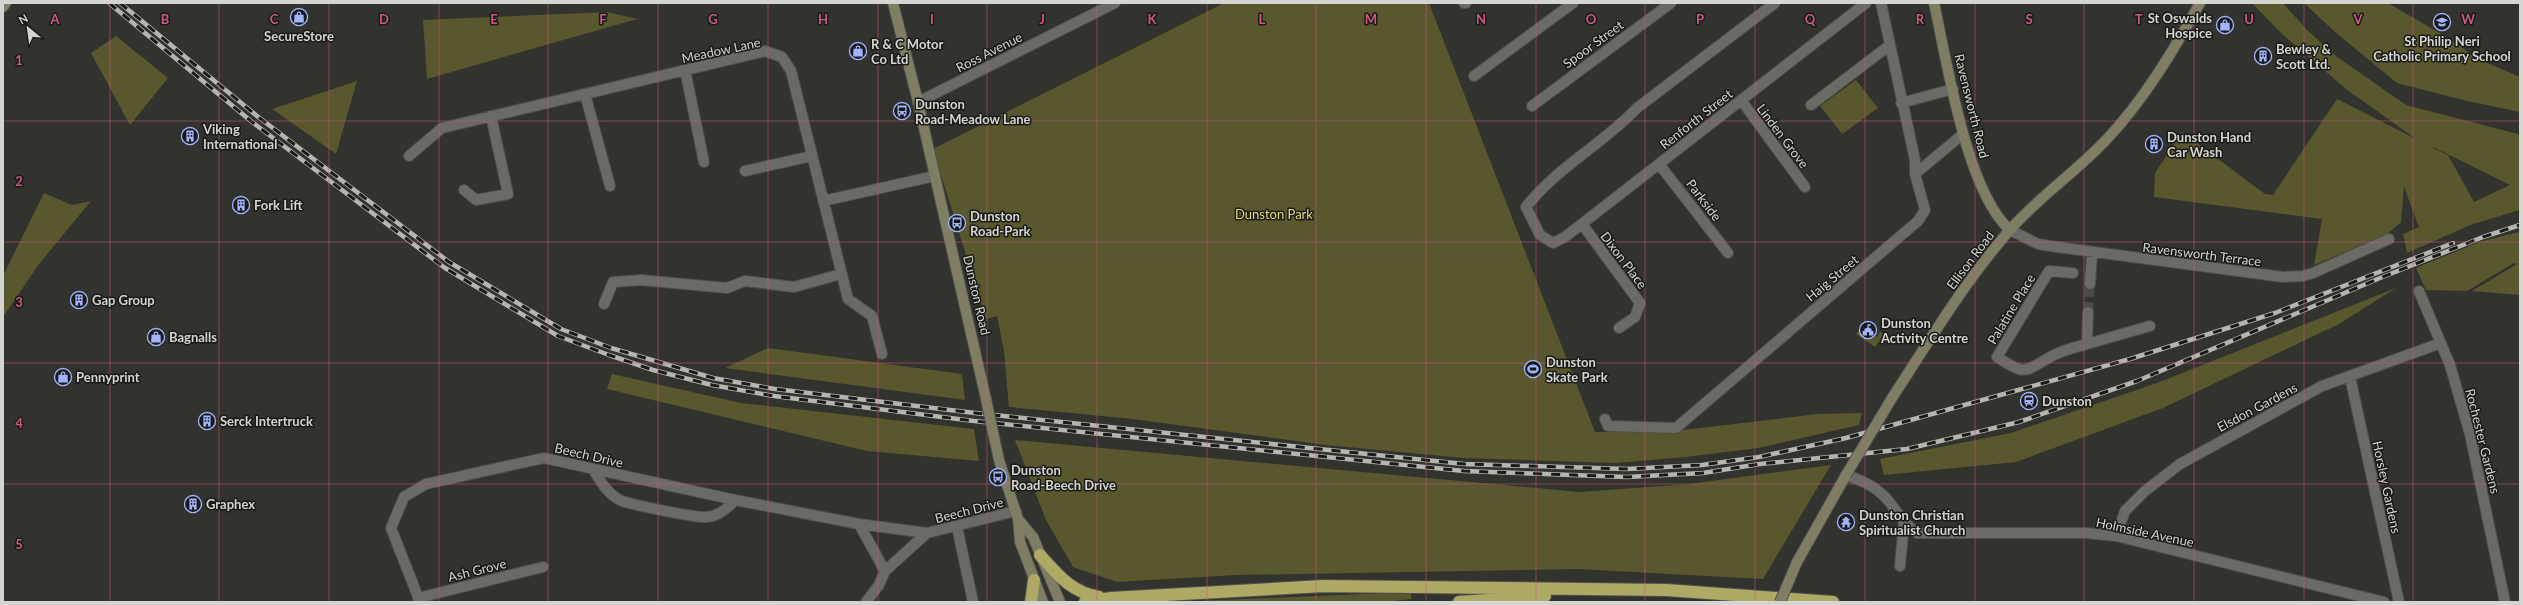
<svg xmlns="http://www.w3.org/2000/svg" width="2523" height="605" viewBox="0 0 2523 605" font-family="Lato,sans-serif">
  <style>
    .green { fill: #59572d; fill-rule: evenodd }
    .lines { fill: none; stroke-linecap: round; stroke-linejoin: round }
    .street-tunnel { stroke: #4a4a46; stroke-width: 10; stroke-dasharray: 10 5; stroke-linecap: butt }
    .street-casing { stroke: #4e4e4a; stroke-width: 12 }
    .secondary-casing { stroke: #4e4e4a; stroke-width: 12 }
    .highway-casing { stroke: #4e4e4a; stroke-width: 14 }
    .street { stroke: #6b6b65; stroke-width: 10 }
    .secondary { stroke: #7f7e65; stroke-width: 10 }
    .highway { stroke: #aeaa65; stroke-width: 12 }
    .rail-casing { stroke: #b5b5b2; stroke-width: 4.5 }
    .rail { stroke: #1a1a18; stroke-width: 3; stroke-dasharray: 9; stroke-linecap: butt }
    .secondary-bridge-casing { stroke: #4e4e4a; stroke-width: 12; stroke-linecap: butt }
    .secondary-bridge { stroke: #7f7e65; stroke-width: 10 }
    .grid { fill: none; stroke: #c85a84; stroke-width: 1; stroke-opacity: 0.55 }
    .labels { text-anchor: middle; stroke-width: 3; stroke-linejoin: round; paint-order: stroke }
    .poi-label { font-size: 13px; font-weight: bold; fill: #d4d4d1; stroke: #1a1a18; text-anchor: start }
    .street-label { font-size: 13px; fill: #d4d4d1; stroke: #1a1a18 }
    .park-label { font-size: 13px; fill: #e4de77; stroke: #1a1a18 }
    .grid-label { font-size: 13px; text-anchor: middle; font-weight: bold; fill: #c85a84; stroke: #1a1a18; stroke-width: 3; stroke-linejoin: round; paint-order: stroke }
  </style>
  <rect width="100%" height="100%" fill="#32322e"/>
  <!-- green -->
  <path class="green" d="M420,3H617V4Z
    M1224,3H1429L1595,432L1684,430L1817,414L1862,413L1859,425L1758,448L1686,457L1615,463L1463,458L1326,445L1133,419L1009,407L1004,351L997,316L986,319L933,149Z
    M2252,3H2283L2306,29L2336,56L2406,105L2518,134L2520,137V210L2473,224L2407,253L2403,234L2419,227L2404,187L2401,222L2386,235L2314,265L2322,219L2154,197L2155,173L2182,132L2265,194L2273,195L2337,99L2416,139L2346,89L2281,33ZM2433,148V147L2510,185L2474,202L2448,155Z
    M2304,3H2388L2453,41L2476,58L2520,77V112L2467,101L2397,83L2336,33Z
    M607,12L637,19L427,79L423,20Z
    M116,36L168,78L130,125L91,53Z
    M1856,80L1878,108L1842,134L1820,106Z
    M357,81L336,154L272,109Z
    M44,193L72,205L91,201L39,264L3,317V276Z
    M2520,232V295L2472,291L2517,264L2514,263L2467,291L2426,290L2416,268L2482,241Z
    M2396,288L2339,324L2163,408L2016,462L1884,475L1880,459L2011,433L2157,383Z
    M1865,321L1867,323L1864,328L1877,337L1880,332L1885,334L1875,347L1856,334Z
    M768,348L962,374L965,400L725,368Z
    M612,374L741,403L974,429L979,461L867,451L607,389Z
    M1015,440L1580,492L1689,484L1831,465L1763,579L1577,569L1236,575L1117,582L1073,567L1046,520Z
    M1410,592L1412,599L1384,602H1172Z"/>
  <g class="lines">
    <!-- street-tunnel -->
    <path class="street-tunnel" d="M2088,312L2090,284"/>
    <!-- street casing -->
    <g class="street-casing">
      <path id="street" d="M1464,3H1466
        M1775,3L1637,108C1603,144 1556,168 1526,207L1540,235L1553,243L1565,237L1866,3
        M1881,3L1915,160V174
        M685,70L704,162
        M1474,76L1573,3
        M585,94L610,186
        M1741,100L1805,187
        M918,102L1115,3
        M1901,103L1953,89
        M1811,105L1890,45
        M1532,106L1671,3
        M409,156L442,128L765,51L782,57L791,71L848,299L872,316L882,354
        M1659,164L1728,253
        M745,171L812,156
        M464,190L476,200L508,194L491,116
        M823,201L935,176
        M1582,224L1640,303L1635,317L1619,328
        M2010,230L2038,244L2057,247L2283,277L2303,276L2313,273L2389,239
        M2073,273L2049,271L1997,357C2028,378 2025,370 2054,355C2064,350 2076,347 2087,344L2088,312
        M2090,284L2092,253
        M2419,291L2450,365L2470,434L2505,602
        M604,304L613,282L641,280L727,288L745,281L794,287L841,274
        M2087,344L2150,326
        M2350,377L2399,602
        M1605,419L1608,426L1676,428L1918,221L1925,210L1915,174L1963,134
        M593,469C600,481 608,495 622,501C634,505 695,518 707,517C719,516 728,508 735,500
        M1846,475C1860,480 1873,485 1884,496C1896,508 1902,524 1917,533H2086L2116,536L2384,602
        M859,524L885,571
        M957,527L973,602
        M2116,536L2125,511L2145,491L2180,464L2322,386L2441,343
        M1900,566L1904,523
        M418,598L543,567
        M420,602L391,528L404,497L426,484L544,458L735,500L859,524L927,533L1016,511
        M866,602L879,585L885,571L927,533"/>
    </g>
    <!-- secondary casing -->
    <g class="secondary-casing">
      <path id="secondary" d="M893,3L918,102L986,399
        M1934,3C1947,61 1966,191 2010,230
        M3,7L6,3
        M1892,398C1929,341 1964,283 2008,232C2037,198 2075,173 2106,140C2144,100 2173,51 2200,3
        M999,460L1018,519L1020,542L1043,602
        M1018,519L1033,537L1060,602
        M1797,562L1846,475"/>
    </g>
    <!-- highway casing -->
    <g class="highway-casing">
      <path id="highway" d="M1040,555C1058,575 1071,592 1099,597
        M1031,602L1034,580
        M1085,602L1111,598L1323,586L1666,590L1833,602
        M1459,602L1545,596"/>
    </g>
    <!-- street -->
    <use href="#street" class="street"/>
    <!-- secondary -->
    <use href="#secondary" class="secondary"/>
    <!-- highway -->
    <use href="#highway" class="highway"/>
    <!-- rail casing -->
    <g class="rail-casing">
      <path id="rail" d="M109,3L252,122L445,268L558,336L609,355L653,370L712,385L774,396L974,421L1464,471L1627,477L1703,473L1760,464L1907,449L2019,422L2137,381L2380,278L2483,237L2520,225
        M120,3L257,116L449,262L561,329L611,348L713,378L775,389L975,413L1386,456L1464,464L1627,469L1702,465L1759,457L1846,438L2130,359L2275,313L2453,243"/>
    </g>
    <!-- rail -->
    <use href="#rail" class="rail"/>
    <!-- secondary-bridge casing -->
    <g class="secondary-bridge-casing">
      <path id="secondary-bridge" d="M986,399L999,460
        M1846,475L1892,398
        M1780,602L1797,562"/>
    </g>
    <!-- secondary-bridge -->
    <use href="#secondary-bridge" class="secondary-bridge"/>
  </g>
  <!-- grid -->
  <path class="grid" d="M110,3V602M219,3V602M329,3V602M439,3V602M548,3V602M658,3V602M768,3V602M878,3V602M987,3V602M1097,3V602M1207,3V602M1316,3V602M1426,3V602M1536,3V602M1645,3V602M1755,3V602M1865,3V602M1975,3V602M2084,3V602M2194,3V602M2304,3V602M2413,3V602M3,121H2520M3,242H2520M3,363H2520M3,484H2520"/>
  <!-- icons -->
  <defs>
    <g id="shop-ring" transform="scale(0.9)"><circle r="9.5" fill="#1a1a18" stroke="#a1b3fd" stroke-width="1.5"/><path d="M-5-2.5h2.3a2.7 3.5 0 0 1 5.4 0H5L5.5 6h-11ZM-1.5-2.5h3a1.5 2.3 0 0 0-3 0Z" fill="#a1b3fd"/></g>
    <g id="school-ring" transform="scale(0.9)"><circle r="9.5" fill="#1a1a18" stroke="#a1b3fd" stroke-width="1.5"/><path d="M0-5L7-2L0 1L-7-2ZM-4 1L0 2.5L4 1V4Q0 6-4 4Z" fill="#a1b3fd"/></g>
    <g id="building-ring" transform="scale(0.9)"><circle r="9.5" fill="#1a1a18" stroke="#a1b3fd" stroke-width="1.5"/><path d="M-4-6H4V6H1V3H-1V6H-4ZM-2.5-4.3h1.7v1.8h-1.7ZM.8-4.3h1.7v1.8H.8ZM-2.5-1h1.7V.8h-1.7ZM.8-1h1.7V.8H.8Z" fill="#a1b3fd"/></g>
    <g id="bus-ring" transform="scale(0.9)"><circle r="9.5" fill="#1a1a18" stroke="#a1b3fd" stroke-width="1.5"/><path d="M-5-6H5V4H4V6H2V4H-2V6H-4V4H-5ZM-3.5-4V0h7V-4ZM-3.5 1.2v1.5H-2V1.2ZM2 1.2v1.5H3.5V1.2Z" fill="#a1b3fd"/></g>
    <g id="civic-ring" transform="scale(0.9)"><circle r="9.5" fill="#1a1a18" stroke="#a1b3fd" stroke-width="1.5"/><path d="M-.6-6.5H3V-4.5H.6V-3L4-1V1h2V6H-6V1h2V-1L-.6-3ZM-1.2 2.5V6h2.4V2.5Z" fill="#a1b3fd"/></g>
    <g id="stadium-ring" transform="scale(0.9)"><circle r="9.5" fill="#1a1a18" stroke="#a1b3fd" stroke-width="1.5"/><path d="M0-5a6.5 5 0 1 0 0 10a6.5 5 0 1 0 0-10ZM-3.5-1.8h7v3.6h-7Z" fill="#a1b3fd"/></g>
    <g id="station-ring" transform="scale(0.9)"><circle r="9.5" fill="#1a1a18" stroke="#a1b3fd" stroke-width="1.5"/><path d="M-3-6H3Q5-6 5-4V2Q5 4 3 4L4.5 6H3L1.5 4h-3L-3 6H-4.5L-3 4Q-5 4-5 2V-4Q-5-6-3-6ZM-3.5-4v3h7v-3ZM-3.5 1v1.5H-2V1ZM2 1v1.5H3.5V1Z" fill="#a1b3fd"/></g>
    <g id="temple-ring" transform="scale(0.9)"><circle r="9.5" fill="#1a1a18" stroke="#a1b3fd" stroke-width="1.5"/><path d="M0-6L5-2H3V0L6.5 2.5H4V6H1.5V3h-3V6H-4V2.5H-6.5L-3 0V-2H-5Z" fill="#a1b3fd"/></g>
  </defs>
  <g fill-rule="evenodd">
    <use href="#shop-ring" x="299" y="17"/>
    <use href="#school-ring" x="2442" y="22"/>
    <use href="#shop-ring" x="2225" y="25"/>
    <use href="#shop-ring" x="858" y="51"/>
    <use href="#building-ring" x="2263" y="56"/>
    <use href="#bus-ring" x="902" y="111"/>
    <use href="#building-ring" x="190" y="136"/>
    <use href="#building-ring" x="2154" y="144"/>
    <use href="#building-ring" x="241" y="205"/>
    <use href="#bus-ring" x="957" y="223"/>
    <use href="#building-ring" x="79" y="300"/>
    <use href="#civic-ring" x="1868" y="330"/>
    <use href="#shop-ring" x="156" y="337"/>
    <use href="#stadium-ring" x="1533" y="369"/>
    <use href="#shop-ring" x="63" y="377"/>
    <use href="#station-ring" x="2029" y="401"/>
    <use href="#building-ring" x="207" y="421"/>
    <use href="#bus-ring" x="998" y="477"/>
    <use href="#building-ring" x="193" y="504"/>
    <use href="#temple-ring" x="1846" y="522"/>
  </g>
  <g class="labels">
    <!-- poi labels -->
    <g class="poi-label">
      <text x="2212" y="23" text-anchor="end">St Oswalds<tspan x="2212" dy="15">Hospice</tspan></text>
      <text x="299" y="41" text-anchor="middle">SecureStore</text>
      <text x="2442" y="46" text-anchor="middle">St Philip Neri<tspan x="2442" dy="15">Catholic Primary School</tspan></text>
      <text x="871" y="49">R &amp; C Motor<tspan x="871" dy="15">Co Ltd</tspan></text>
      <text x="2276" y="54">Bewley &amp;<tspan x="2276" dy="15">Scott Ltd.</tspan></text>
      <text x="915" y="109">Dunston<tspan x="915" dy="15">Road-Meadow Lane</tspan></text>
      <text x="203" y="134">Viking<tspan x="203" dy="15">International</tspan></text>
      <text x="2167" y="142">Dunston Hand<tspan x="2167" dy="15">Car Wash</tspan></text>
      <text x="254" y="210">Fork Lift</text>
      <text x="970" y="221">Dunston<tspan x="970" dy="15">Road-Park</tspan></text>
      <text x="92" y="305">Gap Group</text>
      <text x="1881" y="328">Dunston<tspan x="1881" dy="15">Activity Centre</tspan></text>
      <text x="169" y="342">Bagnalls</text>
      <text x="1546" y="367">Dunston<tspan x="1546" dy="15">Skate Park</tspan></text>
      <text x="76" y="382">Pennyprint</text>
      <text x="2042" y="406">Dunston</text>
      <text x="220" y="426">Serck Intertruck</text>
      <text x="1011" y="475">Dunston<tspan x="1011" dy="15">Road-Beech Drive</tspan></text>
      <text x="206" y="509">Graphex</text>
      <text x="1859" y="520">Dunston Christian<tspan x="1859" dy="15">Spiritualist Church</tspan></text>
    </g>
    <!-- street labels -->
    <g class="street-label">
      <text transform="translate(1593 44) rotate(-36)" y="5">Spoor Street</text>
      <text transform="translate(721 50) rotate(-12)" y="5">Meadow Lane</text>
      <text transform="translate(989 52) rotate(-27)" y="5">Ross Avenue</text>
      <text transform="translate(1972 106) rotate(76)" y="5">Ravensworth Road</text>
      <text transform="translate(1696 119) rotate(-38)" y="5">Renforth Street</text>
      <text transform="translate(1783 136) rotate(53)" y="5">Linden Grove</text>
      <text transform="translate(1704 200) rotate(53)" y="5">Parkside</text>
      <text transform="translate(2202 254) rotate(7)" y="5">Ravensworth Terrace</text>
      <text transform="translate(1624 260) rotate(53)" y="5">Dixon Place</text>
      <text transform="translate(1970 260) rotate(-53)" y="5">Ellison Road</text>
      <text transform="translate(1832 278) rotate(-40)" y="5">Haig Street</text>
      <text transform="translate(977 295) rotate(77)" y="5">Dunston Road</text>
      <text transform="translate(2011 309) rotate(-59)" y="5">Palatine Place</text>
      <text transform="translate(2257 407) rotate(-28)" y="5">Elsdon Gardens</text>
      <text transform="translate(2483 441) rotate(76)" y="5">Rochester Gardens</text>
      <text transform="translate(589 455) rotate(13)" y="5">Beech Drive</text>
      <text transform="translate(2387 487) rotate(78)" y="5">Horsley Gardens</text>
      <text transform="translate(969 510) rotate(-14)" y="5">Beech Drive</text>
      <text transform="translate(2145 532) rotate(12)" y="5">Holmside Avenue</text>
      <text transform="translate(477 570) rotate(-14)" y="5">Ash Grove</text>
    </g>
    <!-- park labels -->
    <g class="park-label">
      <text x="1274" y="219">Dunston Park</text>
    </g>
  </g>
  <g class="grid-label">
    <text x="55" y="24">A</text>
    <text x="165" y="24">B</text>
    <text x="274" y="24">C</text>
    <text x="384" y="24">D</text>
    <text x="494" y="24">E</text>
    <text x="603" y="24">F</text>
    <text x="713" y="24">G</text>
    <text x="823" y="24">H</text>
    <text x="932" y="24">I</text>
    <text x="1042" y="24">J</text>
    <text x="1152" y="24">K</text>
    <text x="1262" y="24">L</text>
    <text x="1371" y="24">M</text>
    <text x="1481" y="24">N</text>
    <text x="1591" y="24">O</text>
    <text x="1700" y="24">P</text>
    <text x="1810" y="24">Q</text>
    <text x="1920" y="24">R</text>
    <text x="2029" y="24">S</text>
    <text x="2139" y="24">T</text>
    <text x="2249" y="24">U</text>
    <text x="2358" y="24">V</text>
    <text x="2468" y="24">W</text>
    <text x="19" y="65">1</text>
    <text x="19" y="186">2</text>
    <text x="19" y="307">3</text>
    <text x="19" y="428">4</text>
    <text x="19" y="549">5</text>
  </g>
  <!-- border -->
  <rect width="2523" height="605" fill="none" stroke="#d4d4d1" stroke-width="8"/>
  <!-- north arrow -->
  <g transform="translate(28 28) rotate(331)" stroke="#1a1a18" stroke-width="3" paint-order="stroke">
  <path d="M0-3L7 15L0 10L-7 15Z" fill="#d4d4d1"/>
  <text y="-6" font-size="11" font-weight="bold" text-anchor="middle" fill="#d4d4d1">N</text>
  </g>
</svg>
